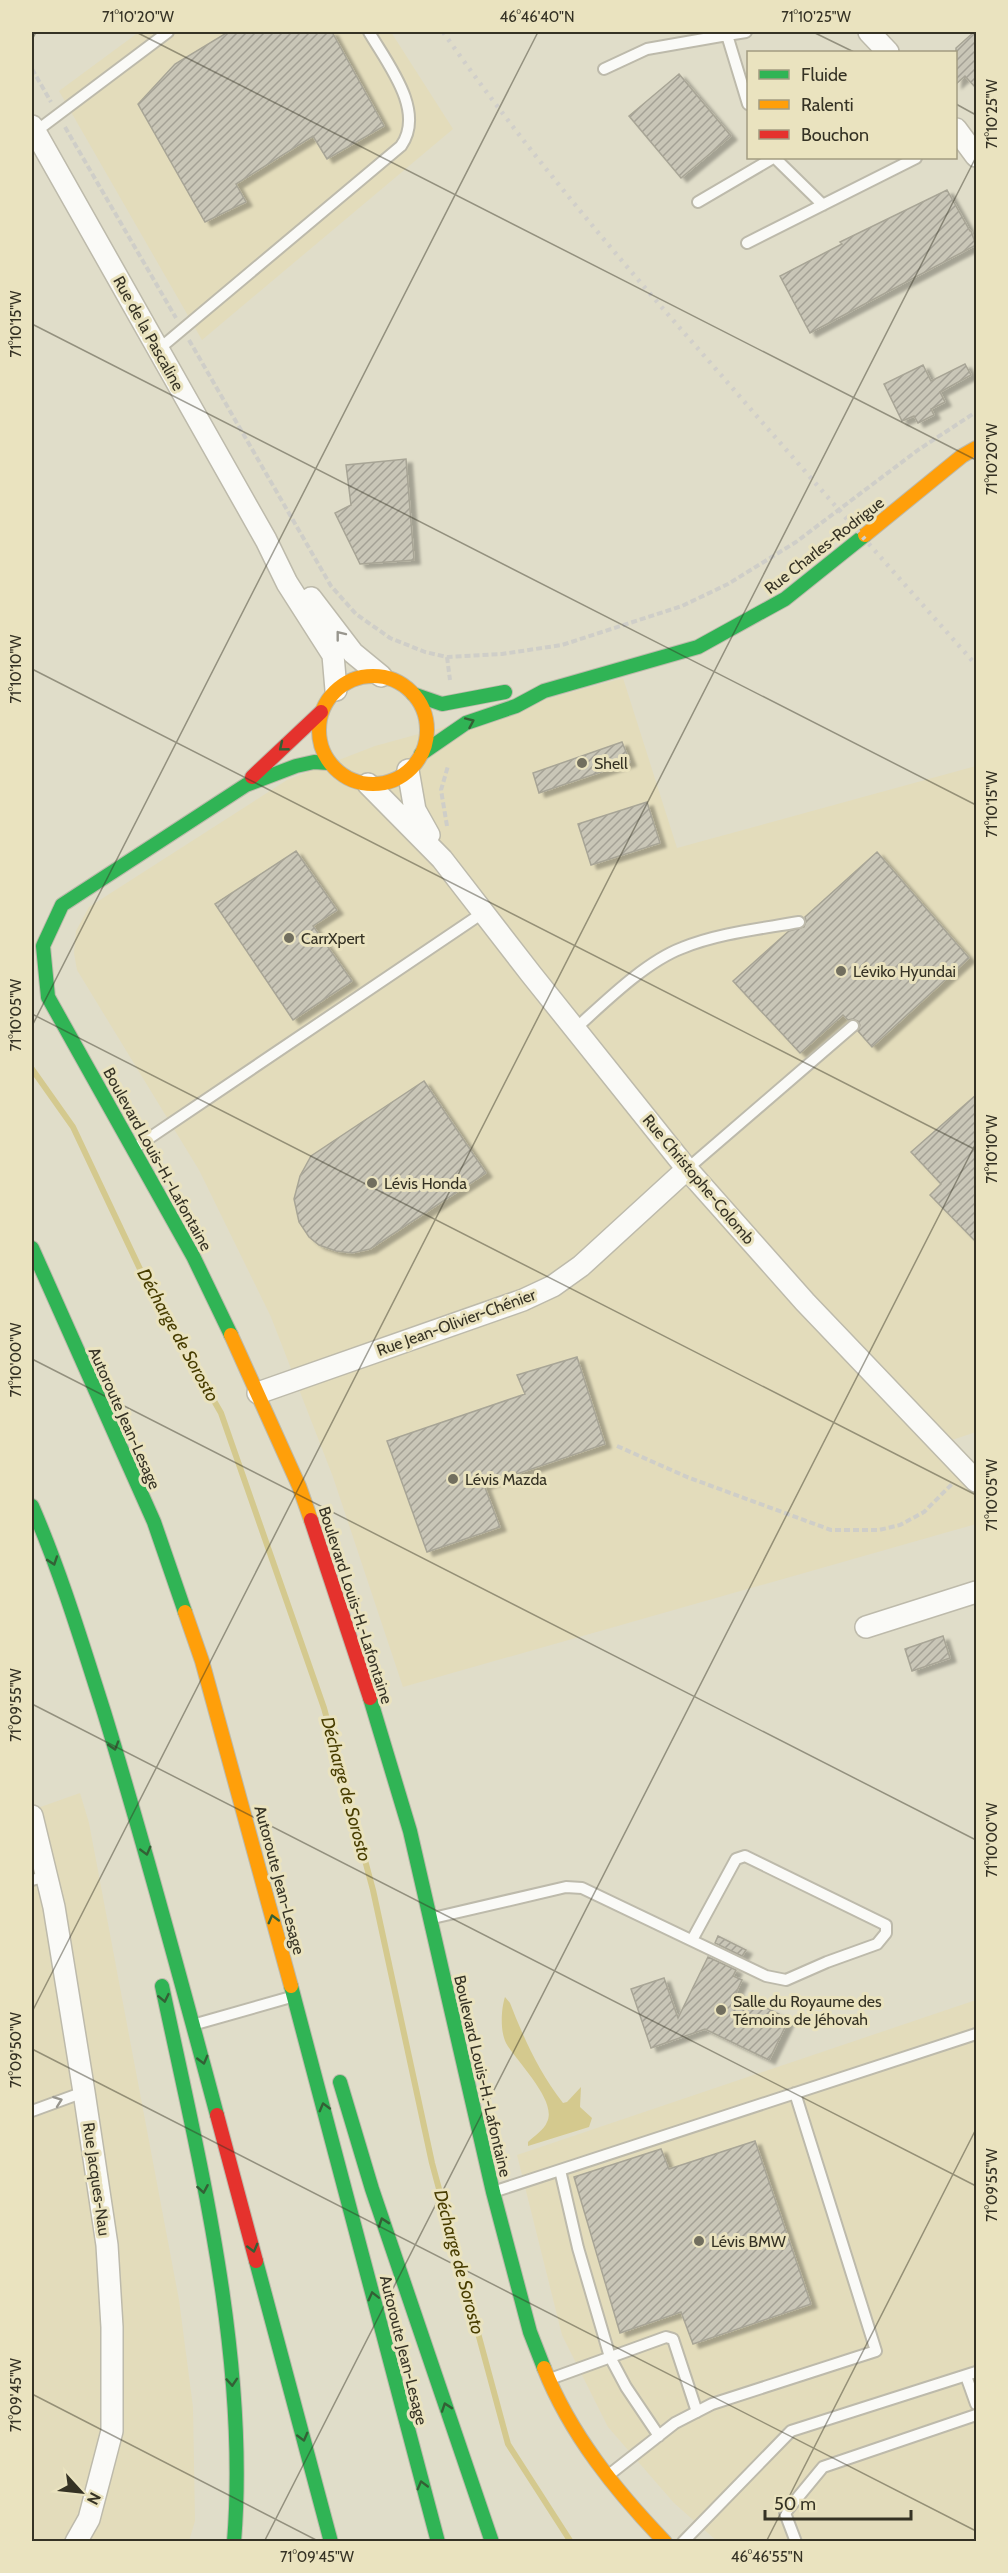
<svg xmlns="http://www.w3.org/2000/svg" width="1008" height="2573" viewBox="0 0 1008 2573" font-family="Cabin,sans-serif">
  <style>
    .built { fill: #e3dcbb }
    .water { fill: #d4c98e }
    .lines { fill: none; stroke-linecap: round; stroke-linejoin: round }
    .stream { stroke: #d4c98e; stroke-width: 6 }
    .building { fill: url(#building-hatch); stroke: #a8a596; stroke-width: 1.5; filter: url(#shadow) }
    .lane-casing { stroke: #bdbaab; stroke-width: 14 }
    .street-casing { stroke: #bdbaab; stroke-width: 24 }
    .fast-casing { stroke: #bdbaab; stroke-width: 16 }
    .slow-casing { stroke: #bdbaab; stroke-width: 16 }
    .jam-casing { stroke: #bdbaab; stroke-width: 16 }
    .path { stroke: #cfcec8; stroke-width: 4; stroke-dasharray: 6 3; stroke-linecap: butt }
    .lane { stroke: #fafaf7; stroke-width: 10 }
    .street { stroke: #fafaf7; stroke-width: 21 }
    .fast { stroke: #30b455; stroke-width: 14 }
    .slow { stroke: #ff9f0a; stroke-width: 14 }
    .jam { stroke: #e5322d; stroke-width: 14 }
    .rail { stroke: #d1cfca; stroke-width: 4.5; stroke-dasharray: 3 6; stroke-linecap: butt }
    .oneway { stroke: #98968e }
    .oneway2 { stroke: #336035 }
    .ticks { fill: none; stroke: #353224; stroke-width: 1.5; stroke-opacity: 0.45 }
    .poi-dot { fill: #716e5e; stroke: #eae3bf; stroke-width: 2 }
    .labels { text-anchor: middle; stroke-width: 6; stroke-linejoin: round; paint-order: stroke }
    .street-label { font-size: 16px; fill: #353224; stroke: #eae3bf }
    .poi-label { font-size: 16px; fill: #353224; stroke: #eae3bf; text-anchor: start }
    .water-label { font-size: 18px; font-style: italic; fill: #483d00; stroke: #eae3bf }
    .neatline { fill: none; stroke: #353224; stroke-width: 2 }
    .ticks-label { font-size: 15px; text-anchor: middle; fill: #353224 }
  </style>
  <defs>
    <pattern id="building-hatch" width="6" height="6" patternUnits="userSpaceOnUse" patternTransform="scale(1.5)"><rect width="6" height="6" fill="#c9c6b7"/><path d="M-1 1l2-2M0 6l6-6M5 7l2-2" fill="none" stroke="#a4a195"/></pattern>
    <filter id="shadow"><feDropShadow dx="6" dy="4" stdDeviation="1.5" flood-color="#0004"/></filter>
  </defs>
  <rect width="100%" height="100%" fill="#e0ddc9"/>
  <!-- built -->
  <path class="built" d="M139,32H391L453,129L202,340L59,91Z
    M623,678L677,848L976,766V1432L952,1440L976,1467V1524L403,1687L333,1477L271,1317L199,1170L77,970L74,953L76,931L89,907L287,780L375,746Z
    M80,1793L89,1823L179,2300L193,2407L195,2521L189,2541H32V1810Z
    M976,2000V2541H717L674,2503L608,2427L562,2335L517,2155Z"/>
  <!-- water -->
  <path class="water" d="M505,1997L510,2003C524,2039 539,2072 563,2103L567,2102L581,2087L580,2107L592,2118L589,2127L528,2146V2142C534,2136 544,2130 547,2122C558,2101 515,2060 506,2043C500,2031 501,2009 505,1997Z"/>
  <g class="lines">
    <!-- stream -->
    <path class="stream" d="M32,1069L73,1127L148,1286L221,1413L324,1708L373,1890L432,2163L508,2444L571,2542"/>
  </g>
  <!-- building -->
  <path class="building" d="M228,32H332L384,126L327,159L313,136L236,184L246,202L205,222L138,104L175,64Z
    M974,32H976V88L965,76L956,84V48Z
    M679,74L731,136L681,178L629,116Z
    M947,190L970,231H971L976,245L810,333L780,276L842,244L840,242Z
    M965,364L971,375L940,392L945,402L931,409L934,415L918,423L914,416L902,421L884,384L923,365L931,381Z
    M406,459L414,560L360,564L335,513L351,505L346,465Z
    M622,742L630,762L539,793L533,773Z
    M647,802L660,843L591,865L578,824Z
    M296,851L337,910L313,926L352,981L293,1020L215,904Z
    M877,852L969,958L872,1047L858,1031L860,1025L858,1021L852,1019L848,1020L843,1015L800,1053L733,981L789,931L804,927L806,921L805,917Z
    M424,1081L486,1173L370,1249L352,1253L336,1251L319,1245L309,1237L299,1222L294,1199L300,1176L311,1156Z
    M976,1095V1242L930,1195L941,1184L911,1152Z
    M577,1357L605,1444L484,1485L500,1527L427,1552L387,1441L525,1394L517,1375Z
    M943,1636L950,1658L912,1671L905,1649Z
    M718,1936L746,1950L742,1956L715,1943Z
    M708,1957L736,1970L733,1976L742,1980L736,1993L789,2019L769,2060L705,2029L651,2048L631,1989L664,1978L678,2018Z
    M755,2141L811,2304L693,2344L681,2312L620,2333L574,2177L661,2149L669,2169Z"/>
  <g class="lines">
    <!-- lane casing -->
    <g class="lane-casing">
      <path id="lane" d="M727,35L746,32
        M604,69L647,49L727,35L748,104
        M35,132L168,32
        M775,158L823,205
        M698,202L773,158
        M747,243L916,158
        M159,349L401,146C426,111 387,63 369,32
        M575,1029C604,1003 645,962 682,948C719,933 760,929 799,922
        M136,1147L484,912
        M687,1169L853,1026
        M32,1880L47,1876
        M433,1918L566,1887L582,1888L766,1976L786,1980L827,1962L877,1944L886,1933V1925L745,1856L736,1859L692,1940
        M196,2024L291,1997
        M32,2111L84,2092
        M560,2170L578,2248L610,2357L626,2387L659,2436
        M496,2191L976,2034
        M966,2376L976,2404
        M550,2379L666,2337L673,2339L697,2412
        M610,2474L675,2423L712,2404L876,2351L795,2093
        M683,2542L791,2431L976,2372
        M796,2542L785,2513L823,2467L976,2415"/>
    </g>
    <!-- street casing -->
    <g class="street-casing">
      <path id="street" d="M869,32L888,52
        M32,126L266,540L287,583L333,655L336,690
        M956,129L976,156
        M311,598L353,653L381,676
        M408,770L415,810L429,835
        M368,784L442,859L531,974L687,1169L805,1302L976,1481
        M258,1393L523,1300L553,1286L581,1266L687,1169
        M866,1627L976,1592
        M32,1816L54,1907L84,2092L107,2245L112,2327V2431L89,2519L76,2542"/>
    </g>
    <!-- fast casing -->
    <g class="fast-casing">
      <path id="fast" d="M413,694L442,704L505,692
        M421,754L466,723L516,706L544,691L698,647L785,599L865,535
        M32,1248L154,1522L185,1612
        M231,1335L193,1256L48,997L43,946L62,905L246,785L296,766L314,762L329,763
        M32,1506C61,1573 82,1643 104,1712C145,1846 181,1980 217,2115
        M370,1698L410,1831L493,2192L530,2332L544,2368
        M162,1986C200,2164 249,2360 234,2542
        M291,1986L438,2542
        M340,2082L372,2189L492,2542
        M256,2261L331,2542"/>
    </g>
    <!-- slow casing -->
    <g class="slow-casing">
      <path id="slow" d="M865,535L962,456L976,448
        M319 730a54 54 0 1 1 108 0a54 54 0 1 1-108 0Z
        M231,1335L299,1486L311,1520
        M185,1612L202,1661L291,1986
        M544,2368C570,2434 616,2491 665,2542"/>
    </g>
    <!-- jam casing -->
    <g class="jam-casing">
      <path id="jam" d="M252,777L321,712
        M311,1520L370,1698
        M217,2115L256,2261"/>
    </g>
    <!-- path -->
    <path class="path" d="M32,69L51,102
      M65,127L176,318
      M189,340L331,586L356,614L390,638L425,652L447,657L502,654L562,645L682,606L728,584L796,542L918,450L976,412
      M447,657L450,680
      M447,826L441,790L448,766
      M617,1446L687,1477L831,1530H879L900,1525L924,1512L953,1483"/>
    <!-- lane -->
    <use href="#lane" class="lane"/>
    <!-- street -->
    <use href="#street" class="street"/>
    <!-- fast -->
    <use href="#fast" class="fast"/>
    <!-- slow -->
    <use href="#slow" class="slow"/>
    <!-- jam -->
    <use href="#jam" class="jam"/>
    <!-- rail -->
    <path class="rail" d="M443,32C528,153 624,265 722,376C806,473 891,569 976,665"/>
  </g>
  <!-- one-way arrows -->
  <defs><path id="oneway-chevron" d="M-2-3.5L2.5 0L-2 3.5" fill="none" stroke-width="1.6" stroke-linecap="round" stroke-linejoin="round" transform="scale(1.5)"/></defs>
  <g class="oneway">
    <use href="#oneway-chevron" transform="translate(340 635) rotate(-128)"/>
    <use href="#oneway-chevron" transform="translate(58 2101) rotate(-20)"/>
  </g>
  <g class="oneway2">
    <use href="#oneway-chevron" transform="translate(470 722) rotate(-24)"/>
    <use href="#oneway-chevron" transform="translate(283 747) rotate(141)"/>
    <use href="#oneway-chevron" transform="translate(53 1561) rotate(71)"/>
    <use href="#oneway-chevron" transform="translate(114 1746) rotate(73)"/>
    <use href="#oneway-chevron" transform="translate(146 1851) rotate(75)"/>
    <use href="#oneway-chevron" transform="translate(273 1919) rotate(-105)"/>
    <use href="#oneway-chevron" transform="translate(164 1998) rotate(78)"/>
    <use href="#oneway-chevron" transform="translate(203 2060) rotate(75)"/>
    <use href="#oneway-chevron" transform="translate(324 2107) rotate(-105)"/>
    <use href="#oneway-chevron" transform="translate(203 2189) rotate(80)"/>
    <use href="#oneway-chevron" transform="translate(383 2222) rotate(-109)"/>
    <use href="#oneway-chevron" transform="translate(253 2248) rotate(75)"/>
    <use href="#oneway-chevron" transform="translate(373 2296) rotate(-104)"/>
    <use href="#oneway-chevron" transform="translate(232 2382) rotate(86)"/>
    <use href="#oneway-chevron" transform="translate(446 2407) rotate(-109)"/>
    <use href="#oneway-chevron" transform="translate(303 2437) rotate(75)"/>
    <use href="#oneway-chevron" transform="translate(422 2485) rotate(-105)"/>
  </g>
  <!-- ticks -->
  <path class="ticks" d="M136,32L976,460M813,32L854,52M32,40L36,32M956,104L976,115M32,324L976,805M32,669L976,1150M32,1014L976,1495M32,1026L538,32M32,1359L976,1840M32,1704L976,2186M32,2012L976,157M32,2049L976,2531M32,2394L320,2542M264,2542L976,1143M766,2542L976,2129"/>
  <!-- markers -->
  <g class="poi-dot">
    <circle cx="582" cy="763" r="6"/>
    <circle cx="289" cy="938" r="6"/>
    <circle cx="841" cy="971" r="6"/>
    <circle cx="372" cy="1183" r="6"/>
    <circle cx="453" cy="1479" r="6"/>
    <circle cx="721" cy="2010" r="6"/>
    <circle cx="699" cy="2241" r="6"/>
  </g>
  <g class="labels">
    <!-- street labels -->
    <g class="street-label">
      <text transform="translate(149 333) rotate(61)" y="6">Rue de la Pascaline</text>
      <text transform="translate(824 545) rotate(-38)" y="6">Rue Charles-Rodrigue</text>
      <text transform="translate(158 1159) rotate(61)" y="6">Boulevard Louis-H.-Lafontaine</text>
      <text transform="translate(699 1179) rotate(50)" y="6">Rue Christophe-Colomb</text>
      <text transform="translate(456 1322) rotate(-20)" y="6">Rue Jean-Olivier-Chénier</text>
      <text transform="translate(125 1418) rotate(66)" y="6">Autoroute Jean-Lesage</text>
      <text transform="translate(356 1605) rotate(72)" y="6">Boulevard Louis-H.-Lafontaine</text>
      <text transform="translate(280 1880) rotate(75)" y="6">Autoroute Jean-Lesage</text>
      <text transform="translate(483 2076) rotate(77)" y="6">Boulevard Louis-H.-Lafontaine</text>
      <text transform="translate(97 2179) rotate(82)" y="6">Rue Jacques-Nau</text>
      <text transform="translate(404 2350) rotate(76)" y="6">Autoroute Jean-Lesage</text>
    </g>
    <!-- poi labels -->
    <g class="poi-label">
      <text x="594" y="769">Shell</text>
      <text x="301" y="944">CarrXpert</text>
      <text x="853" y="977">Léviko Hyundai</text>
      <text x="384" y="1189">Lévis Honda</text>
      <text x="465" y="1485">Lévis Mazda</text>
      <text x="733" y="2007">Salle du Royaume des<tspan x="733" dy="18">Témoins de Jéhovah</tspan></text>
      <text x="711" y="2247">Lévis BMW</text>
    </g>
    <!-- water labels -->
    <g class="water-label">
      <text transform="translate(178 1335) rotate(61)" y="6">Décharge de Sorosto</text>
      <text transform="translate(346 1789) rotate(75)" y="6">Décharge de Sorosto</text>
      <text transform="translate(459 2262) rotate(75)" y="6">Décharge de Sorosto</text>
    </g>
  </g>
  <!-- border -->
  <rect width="1008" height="2573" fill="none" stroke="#eae3bf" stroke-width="66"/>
  <!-- legend -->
  <rect x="747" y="51" width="210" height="108" fill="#eae3bf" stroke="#a29c81" stroke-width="1.5"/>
  <rect x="759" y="70" width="30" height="9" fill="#30b455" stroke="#a29c81" stroke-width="1.5"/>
  <text x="801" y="81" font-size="18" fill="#353224">Fluide</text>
  <rect x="759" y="100" width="30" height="9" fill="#ff9f0a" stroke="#a29c81" stroke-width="1.5"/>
  <text x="801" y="111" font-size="18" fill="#353224">Ralenti</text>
  <rect x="759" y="130" width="30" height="9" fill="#e5322d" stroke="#a29c81" stroke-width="1.5"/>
  <text x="801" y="141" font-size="18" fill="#353224">Bouchon</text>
  <!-- north arrow -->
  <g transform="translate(81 2492) rotate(117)" stroke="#eae3bf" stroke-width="4.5" paint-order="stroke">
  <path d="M0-4.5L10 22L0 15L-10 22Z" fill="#353224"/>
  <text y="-9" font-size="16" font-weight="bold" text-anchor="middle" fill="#353224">N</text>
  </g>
  <!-- scale -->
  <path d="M765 2510v9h146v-9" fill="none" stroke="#353224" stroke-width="3"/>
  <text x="774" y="2510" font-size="18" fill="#353224" stroke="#eae3bf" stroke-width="4.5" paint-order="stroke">50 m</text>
  <rect x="33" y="33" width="942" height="2507" class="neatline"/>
  <g class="ticks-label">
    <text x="138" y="22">71°10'20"W</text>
    <text x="537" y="22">46°46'40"N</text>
    <text x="816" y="22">71°10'25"W</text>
    <text transform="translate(992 114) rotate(-90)" y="5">71°10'25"W</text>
    <text transform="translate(16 324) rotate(-90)" y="5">71°10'15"W</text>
    <text transform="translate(992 459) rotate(-90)" y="5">71°10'20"W</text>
    <text transform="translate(16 669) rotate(-90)" y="5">71°10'10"W</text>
    <text transform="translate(992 804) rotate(-90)" y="5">71°10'15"W</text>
    <text transform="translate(16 1015) rotate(-90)" y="5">71°10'05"W</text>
    <text transform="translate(992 1149) rotate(-90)" y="5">71°10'10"W</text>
    <text transform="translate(16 1360) rotate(-90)" y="5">71°10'00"W</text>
    <text transform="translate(992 1495) rotate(-90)" y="5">71°10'05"W</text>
    <text transform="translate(16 1705) rotate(-90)" y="5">71°09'55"W</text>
    <text transform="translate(992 1840) rotate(-90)" y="5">71°10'00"W</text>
    <text transform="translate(16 2050) rotate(-90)" y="5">71°09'50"W</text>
    <text transform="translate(992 2185) rotate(-90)" y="5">71°09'55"W</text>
    <text transform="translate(16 2395) rotate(-90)" y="5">71°09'45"W</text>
    <text x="317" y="2562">71°09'45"W</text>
    <text x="767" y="2562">46°46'55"N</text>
  </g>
</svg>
